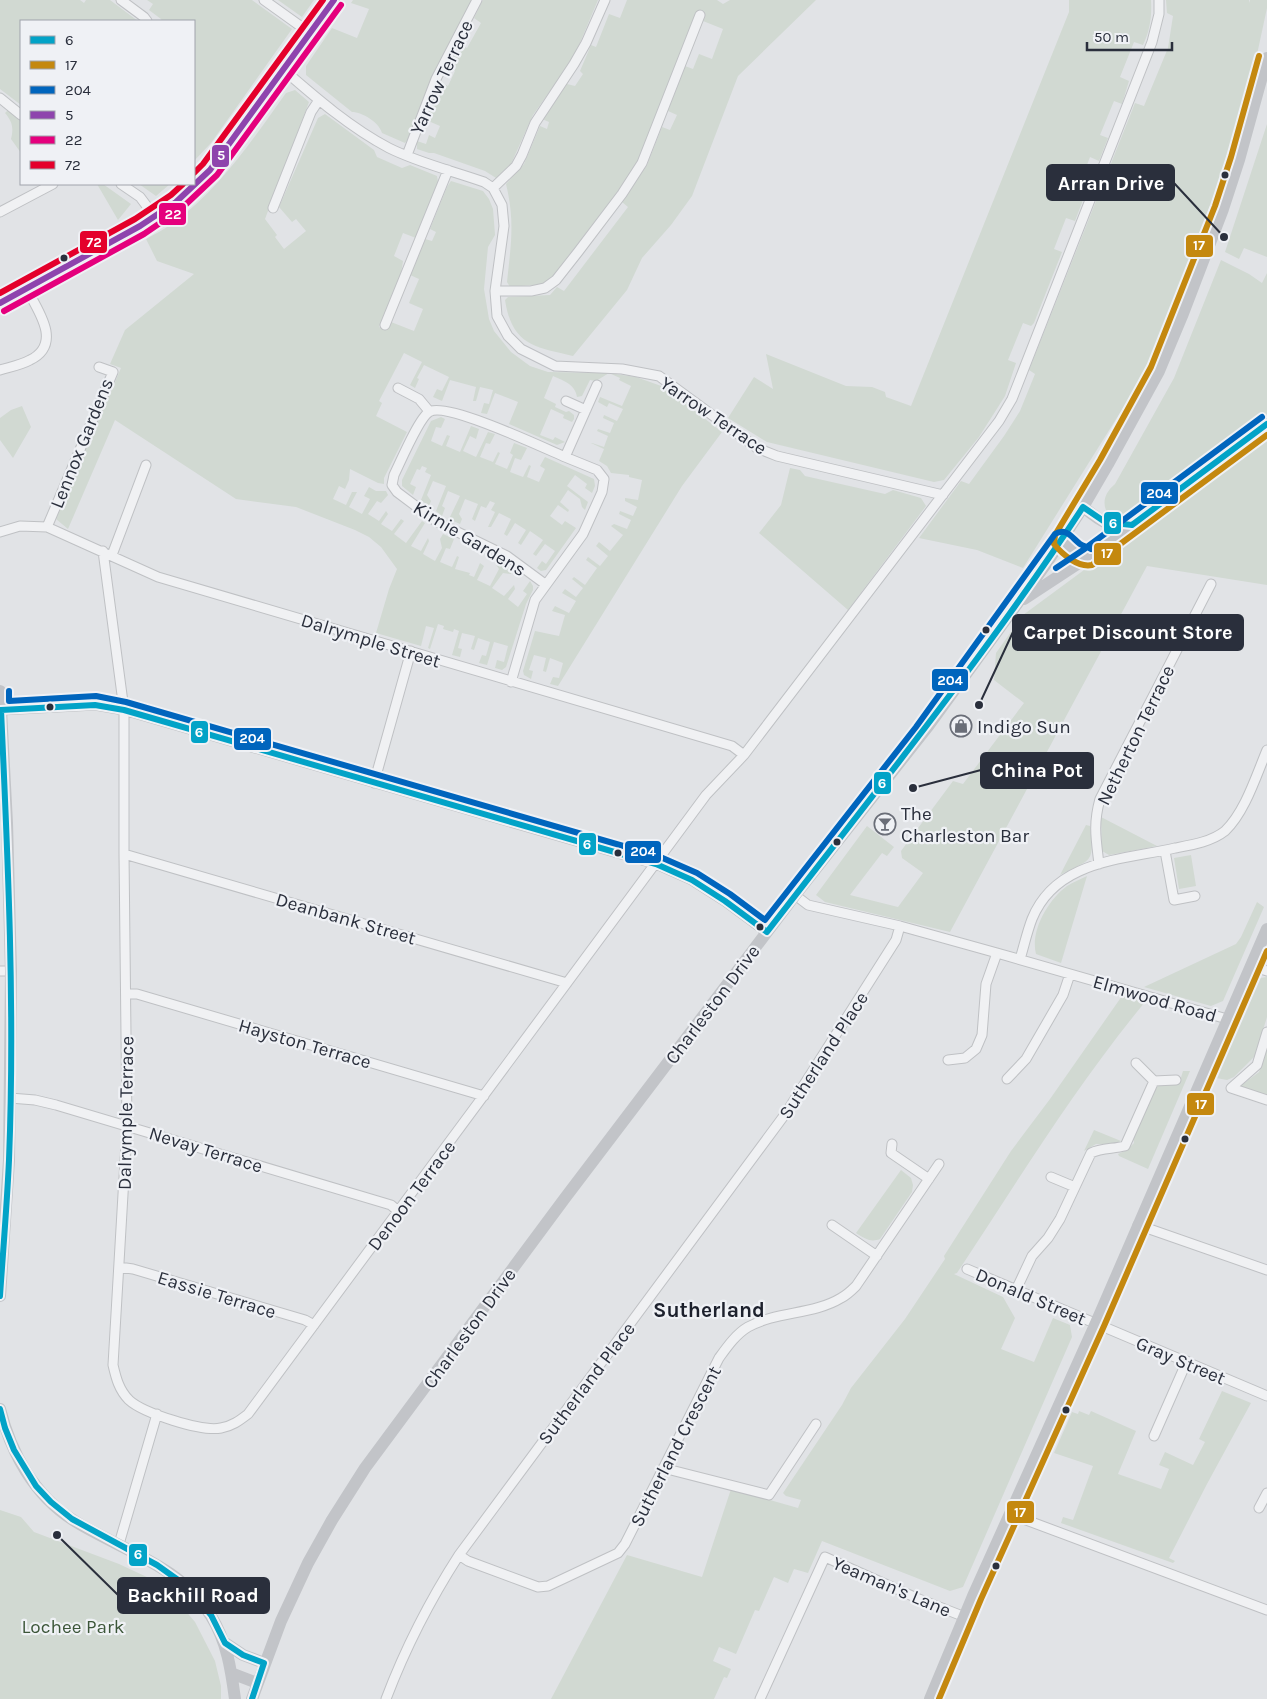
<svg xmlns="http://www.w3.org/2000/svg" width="1267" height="1699" viewBox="0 0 1267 1699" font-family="Karla,sans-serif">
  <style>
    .green { fill: #d1d9d2 }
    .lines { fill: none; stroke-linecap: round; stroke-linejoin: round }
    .street-casing { stroke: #bfc1c4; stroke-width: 11 }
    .street { stroke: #f0f1f3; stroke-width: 9 }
    .secondary { stroke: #c2c4c8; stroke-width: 12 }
    .bus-1-casing { stroke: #eff1f5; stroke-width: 10 }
    .bus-2-casing { stroke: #eff1f5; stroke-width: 10 }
    .bus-3-casing { stroke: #eff1f5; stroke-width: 10 }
    .bus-4-casing { stroke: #eff1f5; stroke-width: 10 }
    .bus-5-casing { stroke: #eff1f5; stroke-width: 10 }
    .bus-6-casing { stroke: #eff1f5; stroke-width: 10 }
    .bus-1 { stroke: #02a3c7; stroke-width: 6 }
    .bus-2 { stroke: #c4880f; stroke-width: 6 }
    .bus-3 { stroke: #0065bd; stroke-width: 6 }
    .bus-4 { stroke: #8e44ad; stroke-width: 6 }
    .bus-5 { stroke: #e5007d; stroke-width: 6 }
    .bus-6 { stroke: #e4002b; stroke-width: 6 }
    .bus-dot { fill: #2a2f3c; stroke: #eff1f5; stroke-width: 2 }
    .labels { text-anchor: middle; stroke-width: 4.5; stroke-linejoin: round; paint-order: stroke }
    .street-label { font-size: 19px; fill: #2a2f3c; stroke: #eff1f5 }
    .poi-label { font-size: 19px; fill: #2a2f3c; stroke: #eff1f5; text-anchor: start }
    .park-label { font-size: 19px; fill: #3c5639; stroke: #eff1f5 }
    .quarter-label { font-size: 21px; font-weight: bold; fill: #1d212d; stroke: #eff1f5 }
    .leader { fill: none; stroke: #2a2f3c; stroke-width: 2 }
    .callout-dot { fill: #2a2f3c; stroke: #eff1f5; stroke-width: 2 }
    .callout { fill: #2a2f3c; stroke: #2a2f3c; stroke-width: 2 }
    .callout-label { font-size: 20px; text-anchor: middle; font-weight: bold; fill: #fff }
    .line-badge { stroke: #eff1f5; stroke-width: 2 }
    .badge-label { font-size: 14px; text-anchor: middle; font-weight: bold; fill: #fff }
  </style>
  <rect width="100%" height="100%" fill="#e1e3e6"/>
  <!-- green -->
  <path class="green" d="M0,0H80L84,3L86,0H110L138,21H21V105L0,89Z
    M147,0H252L292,29L211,143L194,161V21H162L161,19L149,10L153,4Z
    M278,0H314L302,17Z
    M353,0H472L432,77L408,139L405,143L382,133C379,122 362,112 352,112L306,75V66L332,28L357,38L369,9L351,3Z
    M483,0H598L574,57L533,115L511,164L496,178L485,171L434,153H429L417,149V141L426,144L429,135L435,138L440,126L426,120L440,82L448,86L455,71L447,68L460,44L467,48L481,23L474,18Z
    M627,0H717L723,4L730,0H816L738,76L692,196L671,225L642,258L627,290L573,356C534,347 512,345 505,300L508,297L550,295L557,287L564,291L628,207L622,202L647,165L662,127L670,130L677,115L668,111L685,66L693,69L699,54L712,59L723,29L703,21L705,16L697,13L643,149L638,161L624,183L553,276L545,284L510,287L507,282C511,244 515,221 506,184L524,164L540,126L547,129L549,122L542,119L567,84L575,86L583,74L580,71L591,45L596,47L609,14L620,18Z
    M1069,0H1151C1152,16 1150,31 1143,45L1134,42L1120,77L1129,81L1122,104L1114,101L1100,135L1108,138L1099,161L1090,157L1078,188L1086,192L1075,221L1066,218L1054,249L1062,252L1034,323L1031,326L1023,323L1008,360L1016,363L1005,396L979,437L944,480L934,482L767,442L728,418L754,377L773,389L766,354L846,386L872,387L885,392L886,397L911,406L1069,12Z
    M1166,0H1249V3L1250,0H1267V8L1253,73L1221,177L1148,368L1023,568L977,550L919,538L961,481L969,484L1004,436L1020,411L1035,374L1029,370L1135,103L1144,106L1168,48L1173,16L1167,13Z
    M295,90L309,102L265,219L277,235L275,237L284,249L306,231L296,219L292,222L279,207L318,118L325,114L374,150L377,157L402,168L410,165L437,176L438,182L416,238L403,233L394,256L403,261L401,274L379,327L388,329L391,322L414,331L423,309L409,303L419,279L410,275L425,239L432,241L436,232L430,229L447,187L451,181L483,191L489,199L493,209L495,235L488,247L484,289L489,319L494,331L511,352L530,366L548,372L608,373L636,377L664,387L722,432L682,486L558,686L550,684L553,677L559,678L563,663L550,658L546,672L543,671L546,658L534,655L529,670L533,671L531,679L524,675L523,671L535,631L559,636L565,615L552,611L555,606L569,613L576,601L562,593L565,589L576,597L583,588L572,579L574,577L585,585L597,568L586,560L588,557L600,566L608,556L596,546L599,542L610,551L623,535L611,526L614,524L627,529L631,520L619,514L620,511L633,516L637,507L625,501V498L638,500L642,480L629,477V475L611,473L607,466L599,461L604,449L591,443H592L604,447L608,436L597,431L598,429L610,433L614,423L603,418L604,415L617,421L623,409L609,403L607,407L598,402L600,397L622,406L631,386L619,380L620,378L609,373L596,381L590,380L582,396L577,397C575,384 564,381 553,376L544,398L556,404L555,407L566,412L569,411L574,415V419L572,422L563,418L564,415L551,409L540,435L553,440L555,437L565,442L557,445L509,424L518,402L495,393L487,414L481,413L484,403L489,404L493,390L480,387L476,401H473L476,387L450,380L442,401L433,397L437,389L442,391L449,377L424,365L417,378L419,379L415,388L410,385L422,362L404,353L379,401L382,403L376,416L407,432L384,478V484L378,483L350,469L349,480L345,489L339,486L333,499L346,505L352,492H357L349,507L362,514L370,499L364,496L369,487L376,491H386L388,495L381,503L377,501L368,514L379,521L386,511L388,514L381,524L392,531L401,519L404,521L394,534L406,543L422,521L425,523L411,546L421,551L428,538L429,541L423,554L435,561L442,548L440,539L443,534L454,539L450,549L446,548L440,562L452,567L457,556L459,557L455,569L470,573L469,575L474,577L480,563L484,566L477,580L490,586L499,569L495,563L497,559L513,570L511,574L503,573L492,588L504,596L514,585L515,589L508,599L518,607L527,594L523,591L530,581L533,586V590L526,604L506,667L502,670L495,668L497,660L504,662L508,646L494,642L487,665L479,663L482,655L486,656L490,642L478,638L474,650L471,649L475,636L462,633L458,648L462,649L460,657L452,655L459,631L454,629L453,632L443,629L444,626L438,624L430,649L428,648L434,628L426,626L421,646L376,633L389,589L397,569L381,547L369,537L355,530L296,507L236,499L115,420L68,529L56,519L121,368L110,364L125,330L194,274L157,261L146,239C155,234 165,229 173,223C220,189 253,139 286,93Z
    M8,110L21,120V153L11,139C14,128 12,121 5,113Z
    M1267,124V257L1244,248L1239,259L1225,252Z
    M97,184H103L131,204L118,220Z
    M139,184H170L156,196Z
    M1221,260L1249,274L1262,283L1267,273V585L1147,566L950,932L825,902L816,895L867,826L894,847L887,856L882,853L850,895L898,907L923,873L902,858L901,851L953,781L963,784L1024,703L994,680L996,653L1023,615L1126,539C1112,520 1092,504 1115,484L1174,378Z
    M22,406L31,427L13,458L0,440V418L11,410Z
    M441,417L445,419L441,428L436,427L431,441L442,446L447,435L450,436L446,446L460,452L471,426L479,429L476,439L470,436L463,451L476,457L488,432L495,434L490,444L486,443L480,457L493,462L498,452L500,453L495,464L507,469L513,455L510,453L514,443L527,448L521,460L515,458L510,472L523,477L529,465L531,466L527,477L539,482L545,469L540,466L545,457L594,479L595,486L592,493L585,488L587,484L575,475L567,486L588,502L585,510L582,507L580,499L568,490L560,502L569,510L568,512L558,505L550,516L562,525L565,521L576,528L546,570L541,571L537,568L542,561L546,564L555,551L545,544L536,556L533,554L543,540L530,531L521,545L518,543L526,530L515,523L507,536L504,534L511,519L499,513L491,527H488L495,512L491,510L495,503L490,501L486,508L481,506L475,521L472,519L478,504L465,499L459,514L462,519L460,524L449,519L460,496L448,491L442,506L445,508L442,516L436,511L446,486L433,481L427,495L431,501L429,506L421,500L431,475L425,472L427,468L422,466L420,470L417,469L410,484L416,487L413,495L402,486V480L431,421Z
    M790,468L800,470L805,476L885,494L893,490L921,498L926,506L848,610L759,533L781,505Z
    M1101,817L1157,846L1109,855L1102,851Z
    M1086,825L1090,826C1094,864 1093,858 1060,875Z
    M1191,855L1196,886L1179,889L1174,858Z
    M1087,876L1061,963L1036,954C1030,931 1048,900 1067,886C1073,882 1081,879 1087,876Z
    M1257,902L1264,907L1223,1001L1211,1006L1144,987L1236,944L1241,937Z
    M1267,977V1017L1255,1056L1234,1077L1227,1080L1216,1078L1260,978Z
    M1122,996L1145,1002C1075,1087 1017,1182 957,1273L954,1274L1003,1297L1015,1318L1001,1349L1034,1362L1053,1318L1070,1325L1072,1337L963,1587L950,1591L822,1541L808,1573L794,1569L788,1583L774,1577L759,1611L755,1610L736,1654L719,1647L713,1661L731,1669L727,1678L724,1677L714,1699H551L627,1555L702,1577L731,1489L798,1508L801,1500L786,1496L783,1493L842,1405L851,1388L905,1319L945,1259L944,1256L1011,1151L1050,1099Z
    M1267,1049V1096L1239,1087L1259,1072Z
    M1183,1071H1190L1148,1169L1119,1156L1118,1154L1127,1150L1134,1143L1133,1137L1155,1090L1158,1086L1179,1084Z
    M1094,1130L1121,1141L1115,1144H1096L1084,1151Z
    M901,1170L911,1178L913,1185L912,1192L880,1239C870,1243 864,1238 856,1233Z
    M1222,1391L1251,1403L1207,1484L1169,1558L1175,1561L1173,1563L1061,1523L1063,1517L1073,1520L1093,1466L1054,1453L1072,1412L1078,1414L1079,1411L1089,1415L1091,1411L1136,1431L1118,1474L1161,1489L1169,1469L1159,1465L1165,1452L1193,1465L1205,1442L1199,1439Z
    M0,1510L21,1517L34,1532L119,1564L149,1578L173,1596L195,1622L215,1661L221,1686V1699H0Z"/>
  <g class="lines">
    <!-- street casing -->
    <g class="street-casing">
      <path id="street" d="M121,0L144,17L147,21
        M264,0L310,33
        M284,70C316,98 351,128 389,148C419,163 453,171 484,182L493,188L502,205L504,226L495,291L497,316L508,336L521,349L555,366L622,369L659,376L757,448L777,456L943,495
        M0,98L21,115
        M407,155L436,79L477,0
        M121,184L140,197L155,217
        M493,188L516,166L522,155L535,123L574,64L586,43L605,0
        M273,208L311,112L319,100
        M0,212L53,184
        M495,291H531L545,288L556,280L578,252L622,194L642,163L700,15
        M385,325L448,170
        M0,370C10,367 21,365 30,360C63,344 38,310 26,288
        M398,388L419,399L429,411
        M566,401L586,410
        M47,527L113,372L99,367
        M0,532L20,526L47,527L158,577L732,746L744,755
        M103,551L124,710V854L127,1126L113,1365C116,1378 119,1390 129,1400C143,1413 202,1432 221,1428C232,1426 239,1421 248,1414L706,795L744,755L999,421L1012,399L1152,42L1159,14V0
        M112,555L146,465
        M545,584L507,556L437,522L397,492L392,485L394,475C400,463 419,418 429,412C445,401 544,448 565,457
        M511,682L535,600L583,534L602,492L604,479L597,470L565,457L597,385
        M1,710L95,705L124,710L656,864L692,880L725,901L767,932
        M374,783L411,651
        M1165,851L1174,900L1195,896
        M124,854L567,983
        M1099,864C1096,839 1093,824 1100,799L1211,584
        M795,895L808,905L900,926L997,953L1227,1019
        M1020,959C1024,946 1027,932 1032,919C1056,860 1122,860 1175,848C1191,845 1211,842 1225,831C1245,812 1256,776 1267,750
        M1251,966L1267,971
        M0,971H11
        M126,994H137L484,1096
        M1267,1032L1257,1065L1231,1088L1267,1100
        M948,1060L965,1058L976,1049L982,1035L986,984L997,953
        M1136,1063L1154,1081L1176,1080
        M1007,1079L1026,1059L1063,995L1070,974
        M10,1098L35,1100L56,1105L391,1205L399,1212
        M892,1144L891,1153L929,1179
        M1051,1177L1075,1187
        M832,1225L877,1256
        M1138,1225L1267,1270
        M119,1267L133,1269L305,1320L314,1325
        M967,1269L1267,1396
        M1016,1290L1032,1256L1048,1238L1060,1219L1091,1153C1101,1148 1113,1149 1125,1146L1154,1081
        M1154,1436L1187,1361
        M663,1468L769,1495L816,1424
        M1259,1508L1267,1493
        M1010,1514L1267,1610
        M119,1544L157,1414
        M459,1555L468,1561L538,1587L548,1586L618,1553L625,1544L719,1358C727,1347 736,1334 748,1327C777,1311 813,1315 841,1298C847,1295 852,1290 856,1286L939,1164
        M386,1699C405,1649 430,1600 459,1555L786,1113L896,940L900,926
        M760,1699L825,1557L919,1599L965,1617"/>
    </g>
    <!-- street -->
    <use href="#street" class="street"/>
    <!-- secondary -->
    <path class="secondary" d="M0,303L140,226L176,202L210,170L334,0
      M1083,507C1104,524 1105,525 1132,525
      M1062,540L1076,552L1088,557
      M1024,599L1088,557L1267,424
      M0,691L7,823L11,971L9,1160L0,1296
      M0,1409C11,1453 34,1495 73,1520C120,1550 181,1565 211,1616C227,1642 231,1669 235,1699
      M225,1643L243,1655L264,1663
      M231,1673L257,1683
      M252,1699L281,1621L308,1563L332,1520L365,1468L565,1198L795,895L929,725L1046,564L1083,507L1108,464L1159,371L1182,316L1223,209L1239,160L1267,58
      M930,1699L973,1596L1096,1323L1267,929"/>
    <!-- bus-1 casing -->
    <g class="bus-1-casing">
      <path id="bus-1" d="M1,710L95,705L124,710L656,864L692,880L725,901L767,932
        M767,932C875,792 986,655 1083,507L1105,522L1132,525L1267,424
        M0,1296C3,1251 7,1205 9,1160C15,1010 8,860 1,710
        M0,1409L5,1428L14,1450L36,1486L51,1502L72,1519L157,1565L188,1587L211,1615L225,1643L243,1655L264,1663L252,1699"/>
    </g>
    <!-- bus-2 casing -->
    <g class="bus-2-casing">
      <path id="bus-2" d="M1259,56L1231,157L1215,206L1151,367L1100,460L1055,535L1054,544C1062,554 1078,568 1092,565L1267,435
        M939,1699L981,1599L1104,1326L1267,951"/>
    </g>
    <!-- bus-3 casing -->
    <g class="bus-3-casing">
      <path id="bus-3" d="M1056,568L1083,550L1262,417
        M9,691V701L96,696L126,702L658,856L697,873L730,894L765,920L916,727L1055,534C1066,527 1072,538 1080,544C1083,546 1088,547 1091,549"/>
    </g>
    <!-- bus-4 casing -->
    <g class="bus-4-casing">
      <path id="bus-4" d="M0,303L140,226L176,202L210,170L334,0"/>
    </g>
    <!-- bus-5 casing -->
    <g class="bus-5-casing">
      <path id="bus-5" d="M4,311L144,234L182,208L217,175L341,5"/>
    </g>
    <!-- bus-6 casing -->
    <g class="bus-6-casing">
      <path id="bus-6" d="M194,173L203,164L323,0
        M0,293L135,219L171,195L183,184"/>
    </g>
    <!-- bus-1 -->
    <use href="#bus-1" class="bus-1"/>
    <!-- bus-2 -->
    <use href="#bus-2" class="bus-2"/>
    <!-- bus-3 -->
    <use href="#bus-3" class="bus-3"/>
    <!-- bus-4 -->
    <use href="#bus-4" class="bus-4"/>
    <!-- bus-5 -->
    <use href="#bus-5" class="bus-5"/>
    <!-- bus-6 -->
    <use href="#bus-6" class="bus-6"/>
  </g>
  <!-- icons -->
  <defs>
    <g id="shop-ring" transform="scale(1.125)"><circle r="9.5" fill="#eff1f5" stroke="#6a6e78" stroke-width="1.5"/><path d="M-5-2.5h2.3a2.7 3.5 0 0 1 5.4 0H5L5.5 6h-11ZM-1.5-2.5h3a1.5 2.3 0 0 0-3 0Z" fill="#6a6e78"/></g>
    <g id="bar-ring" transform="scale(1.125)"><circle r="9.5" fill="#eff1f5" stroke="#6a6e78" stroke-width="1.5"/><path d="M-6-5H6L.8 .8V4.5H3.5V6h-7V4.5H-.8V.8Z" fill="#6a6e78"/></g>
  </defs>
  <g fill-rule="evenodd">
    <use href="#shop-ring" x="961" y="726"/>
    <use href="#bar-ring" x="885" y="824"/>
  </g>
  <!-- markers -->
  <g class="bus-dot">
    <circle cx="1225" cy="175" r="4.5"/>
    <circle cx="64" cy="258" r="4.5"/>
    <circle cx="986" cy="630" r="4.5"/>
    <circle cx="50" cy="707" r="4.5"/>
    <circle cx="837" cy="842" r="4.5"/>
    <circle cx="618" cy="853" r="4.5"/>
    <circle cx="760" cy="927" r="4.5"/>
    <circle cx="1185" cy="1139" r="4.5"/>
    <circle cx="1066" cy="1410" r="4.5"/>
    <circle cx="996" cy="1566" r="4.5"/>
  </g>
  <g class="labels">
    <!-- street labels -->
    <g class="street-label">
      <text transform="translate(441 77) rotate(-65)" y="7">Yarrow Terrace</text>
      <text transform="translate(714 415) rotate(34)" y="7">Yarrow Terrace</text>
      <text transform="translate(81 443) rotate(-68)" y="7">Lennox Gardens</text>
      <text transform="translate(470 538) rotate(31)" y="7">Kirnie Gardens</text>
      <text transform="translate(371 640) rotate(17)" y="7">Dalrymple Street</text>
      <text transform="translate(1135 735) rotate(-64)" y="7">Netherton Terrace</text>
      <text transform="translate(346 918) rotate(16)" y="7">Deanbank Street</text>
      <text transform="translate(1155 998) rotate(16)" y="7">Elmwood Road</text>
      <text transform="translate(712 1004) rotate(-53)" y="7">Charleston Drive</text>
      <text transform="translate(305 1043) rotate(16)" y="7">Hayston Terrace</text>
      <text transform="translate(823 1055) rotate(-57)" y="7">Sutherland Place</text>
      <text transform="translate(125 1113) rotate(-89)" y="7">Dalrymple Terrace</text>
      <text transform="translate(206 1149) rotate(17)" y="7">Nevay Terrace</text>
      <text transform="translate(411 1195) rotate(-53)" y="7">Denoon Terrace</text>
      <text transform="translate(217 1294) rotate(17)" y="7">Eassie Terrace</text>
      <text transform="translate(1031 1296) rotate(23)" y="7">Donald Street</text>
      <text transform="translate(469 1328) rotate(-54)" y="7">Charleston Drive</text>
      <text transform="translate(1181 1360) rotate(23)" y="7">Gray Street</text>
      <text transform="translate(586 1383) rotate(-53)" y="7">Sutherland Place</text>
      <text transform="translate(675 1446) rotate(-63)" y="7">Sutherland Crescent</text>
      <text transform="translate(892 1586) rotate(23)" y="7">Yeaman's Lane</text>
    </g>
    <!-- poi labels -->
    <g class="poi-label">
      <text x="977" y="733">Indigo Sun</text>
      <text x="901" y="820">The<tspan x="901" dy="22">Charleston Bar</tspan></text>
    </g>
    <!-- park labels -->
    <g class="park-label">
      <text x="73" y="1633">Lochee Park</text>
    </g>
    <!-- quarter labels -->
    <g class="quarter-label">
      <text x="709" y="1317">Sutherland</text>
    </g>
  </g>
  <!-- callouts -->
  <path class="leader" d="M1224 237L1174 183M979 705L1013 632M913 788L981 770M57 1535L118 1595"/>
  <g class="callout-dot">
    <circle cx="1224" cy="237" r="5"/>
    <circle cx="979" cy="705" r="5"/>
    <circle cx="913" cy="788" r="5"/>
    <circle cx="57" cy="1535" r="5"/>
  </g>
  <g class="callout">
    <rect x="1047" y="165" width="127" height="35" rx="5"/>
    <rect x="1013" y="615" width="230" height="35" rx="5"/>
    <rect x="981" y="753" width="112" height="35" rx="5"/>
    <rect x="118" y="1578" width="151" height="35" rx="5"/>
  </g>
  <g class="callout-label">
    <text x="1111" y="190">Arran Drive</text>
    <text x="1128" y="639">Carpet Discount Store</text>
    <text x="1037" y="777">China Pot</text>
    <text x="193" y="1602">Backhill Road</text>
  </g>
  <g class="line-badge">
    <rect x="211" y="144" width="19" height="24" rx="5" fill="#8e44ad"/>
    <rect x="158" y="202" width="29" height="24" rx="5" fill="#e5007d"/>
    <rect x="79" y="230" width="29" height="24" rx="5" fill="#e4002b"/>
    <rect x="1185" y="234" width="29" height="24" rx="5" fill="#c4880f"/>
    <rect x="1140" y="481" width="39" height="24" rx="5" fill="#0065bd"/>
    <rect x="1103" y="511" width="19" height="24" rx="5" fill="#02a3c7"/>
    <rect x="1093" y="542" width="29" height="24" rx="5" fill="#c4880f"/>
    <rect x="931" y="668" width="38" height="24" rx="5" fill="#0065bd"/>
    <rect x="190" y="720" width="19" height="24" rx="5" fill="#02a3c7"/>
    <rect x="233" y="727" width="39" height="24" rx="5" fill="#0065bd"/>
    <rect x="873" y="771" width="19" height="24" rx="5" fill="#02a3c7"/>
    <rect x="578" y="832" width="19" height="24" rx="5" fill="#02a3c7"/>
    <rect x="624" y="840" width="38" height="24" rx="5" fill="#0065bd"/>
    <rect x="1186" y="1092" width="29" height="24" rx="5" fill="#c4880f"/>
    <rect x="1006" y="1500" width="29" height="24" rx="5" fill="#c4880f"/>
    <rect x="128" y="1543" width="20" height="24" rx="5" fill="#02a3c7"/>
  </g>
  <g class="badge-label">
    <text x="221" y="160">5</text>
    <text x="173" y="219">22</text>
    <text x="94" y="247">72</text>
    <text x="1199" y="250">17</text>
    <text x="1159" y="498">204</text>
    <text x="1113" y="528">6</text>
    <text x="1107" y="558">17</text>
    <text x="950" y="685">204</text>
    <text x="199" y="737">6</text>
    <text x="252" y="743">204</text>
    <text x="882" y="788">6</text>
    <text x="587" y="849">6</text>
    <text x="643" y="856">204</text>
    <text x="1201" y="1109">17</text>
    <text x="1020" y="1517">17</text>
    <text x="138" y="1559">6</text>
  </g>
  <!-- legend -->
  <rect x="20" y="20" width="175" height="165" fill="#eff1f5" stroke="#a0a3ab"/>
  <rect x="30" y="36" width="25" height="8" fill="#02a3c7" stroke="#a0a3ab"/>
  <text x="65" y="45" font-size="15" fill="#2a2f3c">6</text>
  <rect x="30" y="61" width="25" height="8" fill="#c4880f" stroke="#a0a3ab"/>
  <text x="65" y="70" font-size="15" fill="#2a2f3c">17</text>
  <rect x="30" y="86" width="25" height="8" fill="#0065bd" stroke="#a0a3ab"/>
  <text x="65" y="95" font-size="15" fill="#2a2f3c">204</text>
  <rect x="30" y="111" width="25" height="8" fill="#8e44ad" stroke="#a0a3ab"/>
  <text x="65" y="120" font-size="15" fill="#2a2f3c">5</text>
  <rect x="30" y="136" width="25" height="8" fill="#e5007d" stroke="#a0a3ab"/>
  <text x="65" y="145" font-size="15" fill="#2a2f3c">22</text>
  <rect x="30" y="161" width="25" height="8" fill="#e4002b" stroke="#a0a3ab"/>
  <text x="65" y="170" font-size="15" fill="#2a2f3c">72</text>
  <!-- scale -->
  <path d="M1087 42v8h85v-8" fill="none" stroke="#2a2f3c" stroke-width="2.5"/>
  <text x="1094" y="42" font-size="15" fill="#2a2f3c" stroke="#eff1f5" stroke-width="4" paint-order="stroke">50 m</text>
</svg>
